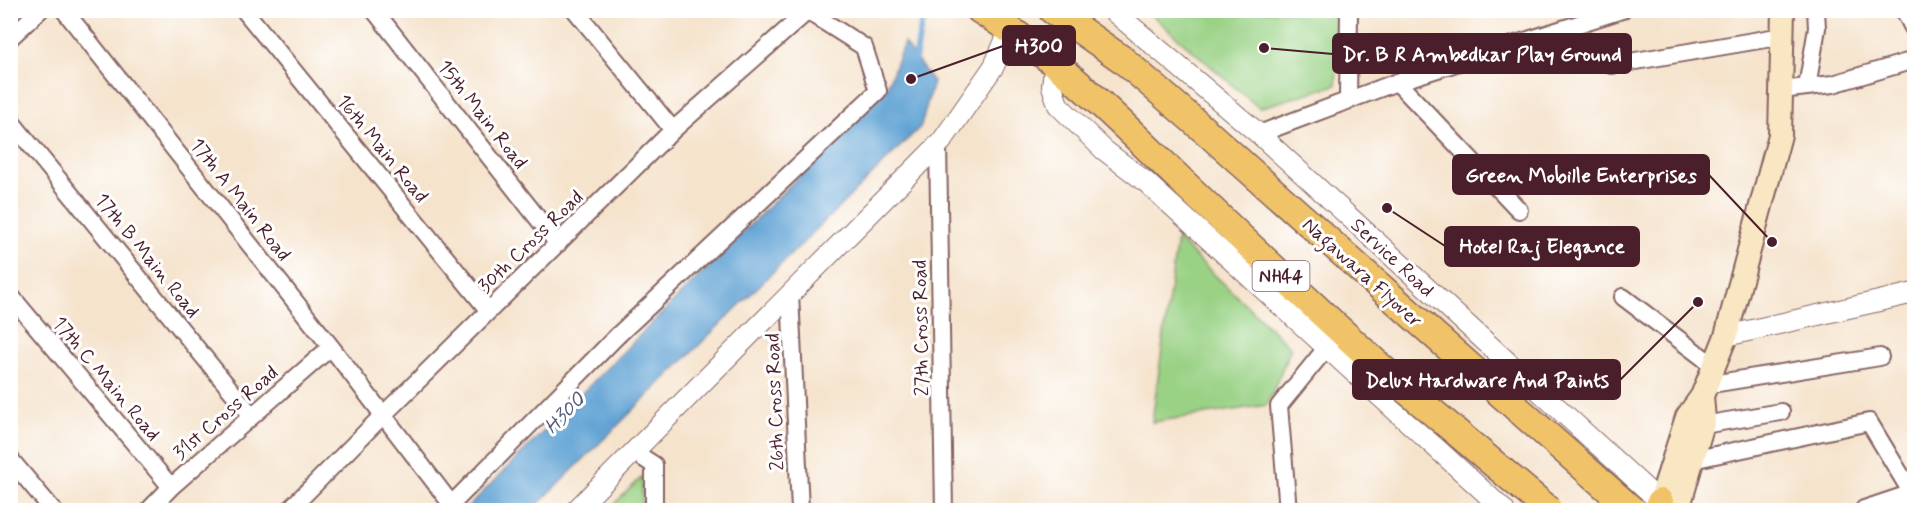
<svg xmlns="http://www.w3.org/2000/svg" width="1925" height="521" viewBox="0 0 1925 521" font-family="Mynerve,sans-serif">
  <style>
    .green { fill: #9ad285; stroke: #727858; stroke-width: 1.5 }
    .water { fill: #61a3d4; stroke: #566180; stroke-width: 1.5 }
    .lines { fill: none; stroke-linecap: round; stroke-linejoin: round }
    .stream { stroke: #61a3d4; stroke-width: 6 }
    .minor-casing { stroke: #866463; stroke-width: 20 }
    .tertiary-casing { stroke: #866463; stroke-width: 22 }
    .secondary-casing { stroke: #866463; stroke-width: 26 }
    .primary-casing { stroke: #866463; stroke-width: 28 }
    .trunk-casing { stroke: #866463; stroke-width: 30 }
    .minor { stroke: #fff; stroke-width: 16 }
    .tertiary { stroke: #fff; stroke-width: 20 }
    .secondary { stroke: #f9e7c3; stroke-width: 22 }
    .primary { stroke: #f0c369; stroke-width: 26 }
    .trunk { stroke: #f0c369; stroke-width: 27 }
    .trunk-bridge-casing { stroke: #866463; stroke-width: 30; stroke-linecap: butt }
    .trunk-bridge { stroke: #f0c369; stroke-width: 27 }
    .labels { text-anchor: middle; stroke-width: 6; stroke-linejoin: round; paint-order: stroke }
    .shield { fill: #fff; stroke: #80626b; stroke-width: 1.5 }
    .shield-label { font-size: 18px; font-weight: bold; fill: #4a1f2b }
    .street-label { font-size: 20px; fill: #4a1f2b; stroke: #fff }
    .water-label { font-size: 21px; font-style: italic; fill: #545a77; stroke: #fff }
    .leader { fill: none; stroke: #4a1f2b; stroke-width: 2 }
    .callout-dot { fill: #4a1f2b; stroke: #fff; stroke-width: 2 }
    .callout { fill: #4a1f2b; stroke: #4a1f2b; stroke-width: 2 }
    .callout-label { font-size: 21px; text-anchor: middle; font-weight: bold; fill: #fff }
  </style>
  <rect width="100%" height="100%" fill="#fff"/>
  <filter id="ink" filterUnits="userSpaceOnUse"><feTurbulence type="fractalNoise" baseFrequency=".0167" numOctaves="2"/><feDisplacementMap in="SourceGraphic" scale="12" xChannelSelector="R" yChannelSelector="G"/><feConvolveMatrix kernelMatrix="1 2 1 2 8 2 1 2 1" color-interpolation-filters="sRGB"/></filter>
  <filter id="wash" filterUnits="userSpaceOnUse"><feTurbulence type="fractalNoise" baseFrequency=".008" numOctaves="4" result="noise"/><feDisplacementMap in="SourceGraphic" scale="24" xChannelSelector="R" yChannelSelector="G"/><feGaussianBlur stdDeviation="1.35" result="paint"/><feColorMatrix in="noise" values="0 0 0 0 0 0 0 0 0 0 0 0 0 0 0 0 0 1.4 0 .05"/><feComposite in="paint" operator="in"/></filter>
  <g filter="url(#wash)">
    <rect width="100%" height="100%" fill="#f5e3cc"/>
    <!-- green -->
    <path class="green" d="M1147,11H1340L1336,85L1259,108Z
      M1177,239L1291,348L1267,405L1152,422Z
      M642,477V510H608Z"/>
    <!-- water -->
    <path class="water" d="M904,43L933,82L921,126L532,510H465L886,89Z"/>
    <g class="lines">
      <!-- stream -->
      <path class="stream" d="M914,66L924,10"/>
    </g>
  </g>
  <g filter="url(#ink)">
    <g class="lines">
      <!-- minor casing -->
      <g class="minor-casing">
        <path id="minor" d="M64,10L331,347L452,505
          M244,10L489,311
          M374,10L558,244
          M575,10L673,130
          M1904,10L1914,30
          M10,38L40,10
          M1612,65L1783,36
          M1397,82L1519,210
          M1807,87L1817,28L1816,10
          M1781,90L1833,84L1914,60
          M1348,101L1349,10
          M10,120L252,416
          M1259,134L1397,82L1622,10
          M938,144L944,510
          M790,293L800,510
          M10,295L171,487
          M1623,297L1714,366
          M1706,385L1880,357
          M1703,425L1781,412
          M634,452L654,465V510
          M10,459L53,510
          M1692,460L1869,422L1914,497
          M149,510L171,487L331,347
          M289,510L382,416L673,130L809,10
          M446,510L617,336L878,91L864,47L809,12
          M1288,510L1279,406L1327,347
          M1865,510L1864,509L1912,493"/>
      </g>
      <!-- tertiary casing -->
      <g class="tertiary-casing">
        <path id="tertiary" d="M1112,10L1259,134L1669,510
          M1055,62L1052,86L1058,105L1104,150L1146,182L1504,510
          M1726,336L1914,293
          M576,510L942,141L994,66L1010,29"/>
      </g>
      <!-- secondary casing -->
      <g class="secondary-casing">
        <path id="secondary" d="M1660,502L1687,417L1702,396L1726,336L1780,135L1783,10
          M1678,510L1704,420L1702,396"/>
      </g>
      <!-- primary casing -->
      <g class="primary-casing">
        <path id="primary" d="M1659,510L1660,502"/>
      </g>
      <!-- trunk casing -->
      <g class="trunk-casing">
        <path id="trunk" d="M980,10C1061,60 1120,122 1188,187C1259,255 1331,323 1405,389
          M1052,10L1123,60L1210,135L1423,325"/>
      </g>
      <!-- minor -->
      <use href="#minor" class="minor"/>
      <!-- tertiary -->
      <use href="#tertiary" class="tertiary"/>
      <!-- secondary -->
      <use href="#secondary" class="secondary"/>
      <!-- primary -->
      <use href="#primary" class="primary"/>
      <!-- trunk -->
      <use href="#trunk" class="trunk"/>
      <!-- trunk-bridge casing -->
      <g class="trunk-bridge-casing">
        <path id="trunk-bridge" d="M1423,325L1632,510
          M1405,389L1549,510"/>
      </g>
      <!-- trunk-bridge -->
      <use href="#trunk-bridge" class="trunk-bridge"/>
    </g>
  </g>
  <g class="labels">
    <!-- shield labels -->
    <rect class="shield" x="1252.5" y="261" width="57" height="30" rx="4.5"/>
    <g class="shield-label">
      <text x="1281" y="282">NH44</text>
    </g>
    <!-- street labels -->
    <g class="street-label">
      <text transform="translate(483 114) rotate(52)" y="7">15th Main Road</text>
      <text transform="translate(383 148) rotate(51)" y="7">16th Main Road</text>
      <text transform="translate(241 199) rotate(52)" y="7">17th A Main Road</text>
      <text transform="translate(530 241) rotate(-44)" y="7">30th Cross Road</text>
      <text transform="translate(148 255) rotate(51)" y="7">17th B Main Road</text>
      <text transform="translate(1393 257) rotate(43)" y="7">Service Road</text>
      <text transform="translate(1363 272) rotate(42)" y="7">Nagawara Flyover</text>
      <text transform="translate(920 328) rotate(-91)" y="7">27th Cross Road</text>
      <text transform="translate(107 378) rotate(50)" y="7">17th C Main Road</text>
      <text transform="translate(774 402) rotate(-92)" y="7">26th Cross Road</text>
      <text transform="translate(225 412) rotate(-41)" y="7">31st Cross Road</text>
    </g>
    <!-- water labels -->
    <g class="water-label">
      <text transform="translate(564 413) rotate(-46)" y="7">H300</text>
    </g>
  </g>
  <!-- callouts -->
  <path class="leader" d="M911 79L1003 46M1264 48L1333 54M1772 242L1709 175M1387 208L1445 246M1698 302L1620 380"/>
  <g class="callout-dot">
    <circle cx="911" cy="79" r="6"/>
    <circle cx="1264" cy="48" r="6"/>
    <circle cx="1772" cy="242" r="6"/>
    <circle cx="1387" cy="208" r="6"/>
    <circle cx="1698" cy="302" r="6"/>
  </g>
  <g class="callout">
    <rect x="1003" y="26" width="72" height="39" rx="6"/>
    <rect x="1333" y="34" width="298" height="39" rx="6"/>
    <rect x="1453" y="155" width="256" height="39" rx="6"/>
    <rect x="1445" y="227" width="194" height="39" rx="6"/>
    <rect x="1353" y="360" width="267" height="39" rx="6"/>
  </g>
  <g class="callout-label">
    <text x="1039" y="53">H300</text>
    <text x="1482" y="61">Dr. B R Ambedkar Play Ground</text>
    <text x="1581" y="182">Green Mobille Enterprises</text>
    <text x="1542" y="253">Hotel Raj Elegance</text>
    <text x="1487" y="387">Delux Hardware And Paints</text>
  </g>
  <!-- margin -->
  <rect width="1925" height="521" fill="none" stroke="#fff" stroke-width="36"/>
</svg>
